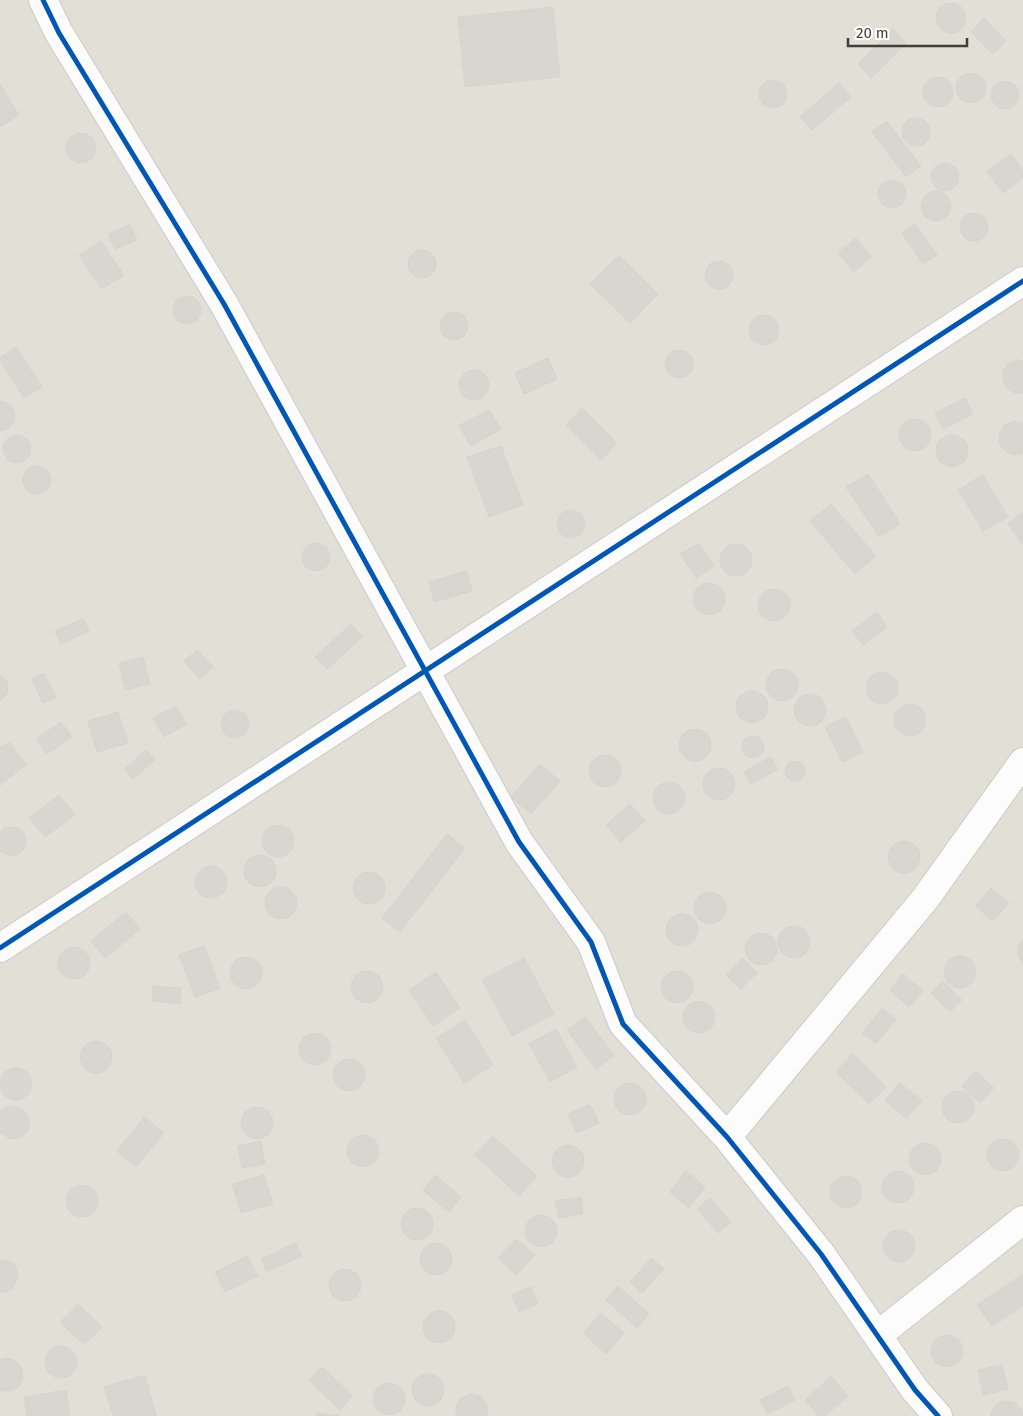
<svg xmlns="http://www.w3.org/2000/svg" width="1023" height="1416" viewBox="0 0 1023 1416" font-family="'Fira Sans',sans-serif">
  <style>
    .residential { fill: #e1dfd6 }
    .building { fill: #d7d6d1; stroke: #d6d4ce }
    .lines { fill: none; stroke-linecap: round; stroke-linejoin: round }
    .minor-casing { stroke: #cccbc6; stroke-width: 30 }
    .minor { stroke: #fcfcfc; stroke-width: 28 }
    .cycleway-casing { stroke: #fff; stroke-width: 8 }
    .cycleway { stroke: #0057b8; stroke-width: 5 }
  </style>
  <rect width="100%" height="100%" fill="#eeede8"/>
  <!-- residential -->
  <path class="residential" d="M0,0H1023V1416H0Z"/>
  <!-- building -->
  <path class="building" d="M936 18a15 15 0 1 1 30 0a15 15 0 1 1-30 0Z
    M553,7L560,77L465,87L458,17Z
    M984,18L1006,41L993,54L971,32Z
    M893,29L906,43L871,78L858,64Z
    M956 88a15 15 0 1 1 30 0a15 15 0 1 1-30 0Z
    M923 92a15 15 0 1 1 30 0a15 15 0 1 1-30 0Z
    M759 94a14 14 0 1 1 28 0a14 14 0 1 1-28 0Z
    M991 95a14 14 0 1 1 28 0a14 14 0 1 1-28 0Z
    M839,83L851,97L812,130L800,117Z
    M0,84L19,115L0,127Z
    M902 132a14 14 0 1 1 28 0a14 14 0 1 1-28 0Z
    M887,121L921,166L906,177L872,132Z
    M66 148a15 15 0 1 1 30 0a15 15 0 1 1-30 0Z
    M1011,154L1023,171V178L1003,193L987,171Z
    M931 177a14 14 0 1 1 28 0a14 14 0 1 1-28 0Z
    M878 194a14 14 0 1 1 28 0a14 14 0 1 1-28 0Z
    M921 206a15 15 0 1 1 30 0a15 15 0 1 1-30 0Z
    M960 227a14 14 0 1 1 28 0a14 14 0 1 1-28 0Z
    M915,224L937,255L923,264L902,233Z
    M130,225L137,240L115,249L108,234Z
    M856,238L871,257L854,272L838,253Z
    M101,241L124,275L102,289L79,255Z
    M408 264a14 14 0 1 1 28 0a14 14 0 1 1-28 0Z
    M619,255L658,294L630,323L590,284Z
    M705 275a14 14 0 1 1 28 0a14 14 0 1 1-28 0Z
    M173 310a14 14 0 1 1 28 0a14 14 0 1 1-28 0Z
    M440 326a14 14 0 1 1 28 0a14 14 0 1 1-28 0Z
    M749 330a15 15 0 1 1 30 0a15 15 0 1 1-30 0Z
    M16,347L42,387L24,398L0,360V358Z
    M665 364a14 14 0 1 1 28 0a14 14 0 1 1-28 0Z
    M548,358L557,379L524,394L515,373Z
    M1017,360L1023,361V393H1015L1007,388L1003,380V371L1008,364Z
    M459 385a15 15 0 1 1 30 0a15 15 0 1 1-30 0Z
    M965,398L973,414L943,429L935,413Z
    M0,401L7,403L13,408L15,415L14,422L9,428L2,431L0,430Z
    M582,408L617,443L601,460L566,425Z
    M489,410L501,429L471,446L459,426Z
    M899 435a16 16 0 1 1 32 0a16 16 0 1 1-32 0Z
    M1014,421L1023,423L1022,454L1012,455L1004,450L999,442L1000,433L1005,425Z
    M3 449a14 14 0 1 1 28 0a14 14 0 1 1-28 0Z
    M936 451a16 16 0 1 1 32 0a16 16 0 1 1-32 0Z
    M501,446L523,505L489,517L467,457Z
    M23 480a14 14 0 1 1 28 0a14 14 0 1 1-28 0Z
    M868,474L900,523L879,537L846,487Z
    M983,475L1008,517L983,531L958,490Z
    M831,504L876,556L855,574L810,521Z
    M557 524a14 14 0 1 1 28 0a14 14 0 1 1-28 0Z
    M1023,512V545L1008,524Z
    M302 557a14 14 0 1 1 28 0a14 14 0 1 1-28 0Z
    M699,543L714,566L696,578L680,554Z
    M720 560a16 16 0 1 1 32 0a16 16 0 1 1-32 0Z
    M467,571L472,591L434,602L429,582Z
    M693 599a16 16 0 1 1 32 0a16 16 0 1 1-32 0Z
    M758 605a16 16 0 1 1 32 0a16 16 0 1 1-32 0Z
    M877,612L887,627L863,645L852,631Z
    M83,619L89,631L61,644L55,631Z
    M351,624L362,637L327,669L315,657Z
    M197,650L213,667L200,679L184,661Z
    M143,657L150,684L125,690L119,663Z
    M766 685a16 16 0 1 1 32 0a16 16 0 1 1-32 0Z
    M866 688a16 16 0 1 1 32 0a16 16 0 1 1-32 0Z
    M44,673L56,697L43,703L32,679Z
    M0,675L6,680L8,687L7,694L0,701Z
    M736 707a16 16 0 1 1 32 0a16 16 0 1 1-32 0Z
    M794 710a16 16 0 1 1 32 0a16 16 0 1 1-32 0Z
    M894 720a16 16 0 1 1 32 0a16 16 0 1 1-32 0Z
    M176,706L186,724L164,737L153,718Z
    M221 724a14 14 0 1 1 28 0a14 14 0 1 1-28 0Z
    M118,712L128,743L97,752L88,721Z
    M846,717L863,752L842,762L825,727Z
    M61,722L72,737L47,754L36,739Z
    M679 745a16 16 0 1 1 32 0a16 16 0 1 1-32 0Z
    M742 747a11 11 0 1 1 22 0a11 11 0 1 1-22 0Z
    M9,742L26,765L0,785V748Z
    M146,750L155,760L133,779L124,769Z
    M589 771a16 16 0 1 1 32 0a16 16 0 1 1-32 0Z
    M770,757L778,769L751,784L744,772Z
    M785 771a10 10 0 1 1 20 0a10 10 0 1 1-20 0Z
    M540,764L560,781L531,814L511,797Z
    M703 784a16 16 0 1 1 32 0a16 16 0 1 1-32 0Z
    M653 798a16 16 0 1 1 32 0a16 16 0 1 1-32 0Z
    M59,795L75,815L45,837L29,818Z
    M630,804L645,821L621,842L606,825Z
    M262 841a16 16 0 1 1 32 0a16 16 0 1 1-32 0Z
    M10,827L18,828L24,833L26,840L25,847L20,853L13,856L5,854L0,850V833L3,829Z
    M447,834L465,848L400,932L382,918Z
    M888 857a16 16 0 1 1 32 0a16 16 0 1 1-32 0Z
    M244 871a16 16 0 1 1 32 0a16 16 0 1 1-32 0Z
    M195 882a16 16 0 1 1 32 0a16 16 0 1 1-32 0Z
    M353 888a16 16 0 1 1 32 0a16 16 0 1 1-32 0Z
    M265 903a16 16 0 1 1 32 0a16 16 0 1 1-32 0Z
    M991,888L1009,903L993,921L975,906Z
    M694 908a16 16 0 1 1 32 0a16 16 0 1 1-32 0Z
    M126,912L140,929L105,958L91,941Z
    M666 930a16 16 0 1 1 32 0a16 16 0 1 1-32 0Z
    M778 942a16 16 0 1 1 32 0a16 16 0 1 1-32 0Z
    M745 949a16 16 0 1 1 32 0a16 16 0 1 1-32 0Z
    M1023,939V964L1018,955V946Z
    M204,946L220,988L195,997L179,955Z
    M58 963a16 16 0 1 1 32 0a16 16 0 1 1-32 0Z
    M944 972a16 16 0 1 1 32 0a16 16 0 1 1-32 0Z
    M230 973a16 16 0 1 1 32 0a16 16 0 1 1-32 0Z
    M524,958L554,1014L512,1036L482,980Z
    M743,958L757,973L741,989L726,975Z
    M661 987a16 16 0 1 1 32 0a16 16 0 1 1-32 0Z
    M351 987a16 16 0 1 1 32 0a16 16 0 1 1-32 0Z
    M436,972L460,1008L433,1026L409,990Z
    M903,974L923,991L909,1007L890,990Z
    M943,981L962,1000L950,1012L931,993Z
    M153,986L181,988L180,1004L152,1001Z
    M683 1017a16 16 0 1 1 32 0a16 16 0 1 1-32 0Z
    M882,1008L896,1019L876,1044L862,1033Z
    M585,1017L614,1055L596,1069L567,1030Z
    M465,1020L493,1065L464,1083L436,1038Z
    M556,1029L577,1067L550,1082L529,1044Z
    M299 1049a16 16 0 1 1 32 0a16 16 0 1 1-32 0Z
    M80 1057a16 16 0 1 1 32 0a16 16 0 1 1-32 0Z
    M853,1054L886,1087L869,1104L836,1072Z
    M333 1075a16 16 0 1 1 32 0a16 16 0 1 1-32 0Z
    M0 1084a16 16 0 1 1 32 0a16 16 0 1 1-32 0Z
    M976,1071L994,1088L980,1103L961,1086Z
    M614 1099a16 16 0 1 1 32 0a16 16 0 1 1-32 0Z
    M900,1083L922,1101L906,1119L885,1100Z
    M942 1107a16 16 0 1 1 32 0a16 16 0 1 1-32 0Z
    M590,1104L599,1123L577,1133L568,1114Z
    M12,1106L21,1108L27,1114L30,1124L27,1132L19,1138L10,1139L0,1132V1113L3,1109Z
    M241 1123a16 16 0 1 1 32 0a16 16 0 1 1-32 0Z
    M144,1117L164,1133L136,1167L117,1151Z
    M347 1151a16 16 0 1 1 32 0a16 16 0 1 1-32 0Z
    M493,1136L537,1176L519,1196L475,1155Z
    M987 1155a16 16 0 1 1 32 0a16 16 0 1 1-32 0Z
    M261,1141L265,1164L242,1168L238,1146Z
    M909 1159a16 16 0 1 1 32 0a16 16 0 1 1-32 0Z
    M552 1161a16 16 0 1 1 32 0a16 16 0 1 1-32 0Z
    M882 1187a16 16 0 1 1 32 0a16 16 0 1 1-32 0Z
    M686,1171L705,1187L689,1208L670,1192Z
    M264,1175L273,1204L241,1213L232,1184Z
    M435,1175L461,1197L449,1212L423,1190Z
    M830 1192a16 16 0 1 1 32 0a16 16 0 1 1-32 0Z
    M66 1201a16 16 0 1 1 32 0a16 16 0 1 1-32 0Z
    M581,1197L583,1214L559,1218L555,1201Z
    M710,1198L731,1222L718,1233L697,1209Z
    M401 1224a16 16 0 1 1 32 0a16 16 0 1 1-32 0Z
    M525 1231a16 16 0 1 1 32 0a16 16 0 1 1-32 0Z
    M883 1246a16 16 0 1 1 32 0a16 16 0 1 1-32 0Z
    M516,1239L535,1255L516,1275L498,1258Z
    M420 1259a16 16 0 1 1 32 0a16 16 0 1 1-32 0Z
    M296,1243L302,1256L267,1272L261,1259Z
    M247,1256L258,1276L225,1292L215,1272Z
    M651,1258L664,1269L642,1293L630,1282Z
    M0,1260L9,1261L16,1267L18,1277L14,1286L7,1292H0Z
    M329 1285a16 16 0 1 1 32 0a16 16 0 1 1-32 0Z
    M1022,1275L1023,1306L992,1326L977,1305Z
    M618,1286L649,1314L637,1328L606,1300Z
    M531,1287L538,1304L519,1312L512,1295Z
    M78,1304L102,1327L84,1345L60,1322Z
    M423 1327a16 16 0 1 1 32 0a16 16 0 1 1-32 0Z
    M601,1313L624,1333L606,1354L583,1333Z
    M931 1351a16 16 0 1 1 32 0a16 16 0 1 1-32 0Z
    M45 1362a16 16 0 1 1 32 0a16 16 0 1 1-32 0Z
    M5,1358L14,1360L21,1367L23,1376L20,1385L13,1391H3L0,1390V1360Z
    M1002,1365L1008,1389L983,1395L978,1370Z
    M322,1367L353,1396L340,1410L309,1380Z
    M412 1390a16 16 0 1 1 32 0a16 16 0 1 1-32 0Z
    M145,1375L156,1416H113L104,1387Z
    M831,1376L848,1396L825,1416H819L805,1400Z
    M373 1399a16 16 0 1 1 32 0a16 16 0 1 1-32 0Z
    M788,1386L795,1400L767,1414L760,1400Z
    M66,1390L70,1416H27L24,1397Z
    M470,1394L480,1396L486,1403L488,1412L487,1416H456V1405L461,1398Z
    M1005,1401L1015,1403L1021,1409L1023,1416H991V1412L997,1404Z
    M316,1413L340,1416H316Z"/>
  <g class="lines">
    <!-- minor casing -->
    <g class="minor-casing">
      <path id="minor" d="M43,0L59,33L224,304L519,842L591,942L623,1024L727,1137L821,1254L915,1390L938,1416
        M0,948L1023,281
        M727,1137L925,899L1023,762
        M878,1335L1023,1220"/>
    </g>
    <!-- minor -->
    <use href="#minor" class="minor"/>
    <!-- cycleway casing -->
    <g class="cycleway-casing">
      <path id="cycleway" d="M43,0L59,33L224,304L519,842L591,942L623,1024L727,1137L821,1254L915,1390L938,1416
        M0,948L1023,281"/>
    </g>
    <!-- cycleway -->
    <use href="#cycleway" class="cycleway"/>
  </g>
  <!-- scale -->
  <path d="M848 38v8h119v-8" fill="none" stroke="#423f36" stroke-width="2.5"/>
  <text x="856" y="38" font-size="15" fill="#423f36" stroke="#ffffff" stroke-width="4" paint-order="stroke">20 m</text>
</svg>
